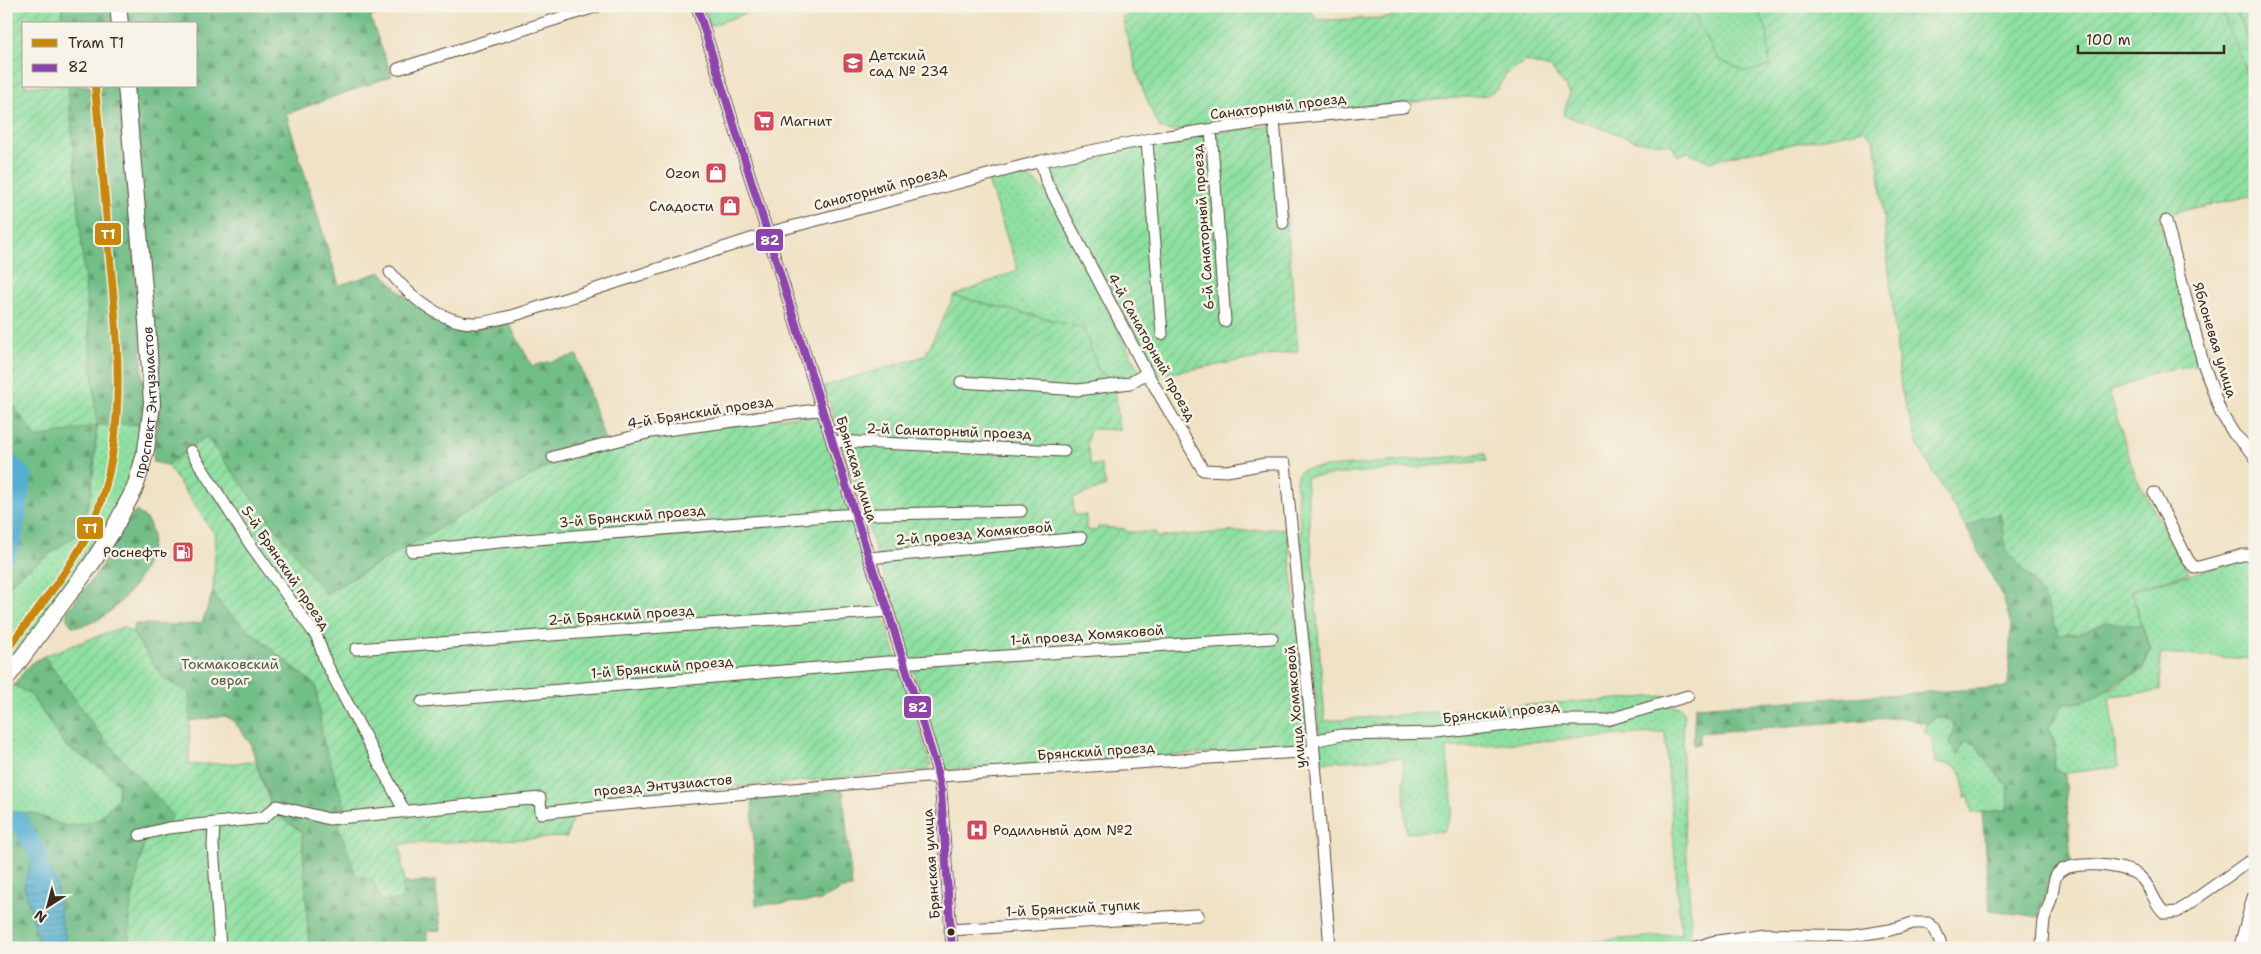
<svg xmlns="http://www.w3.org/2000/svg" width="2261" height="954" viewBox="0 0 2261 954" font-family="'Shantell Sans',sans-serif">
  <style>
    .grass { fill: url(#grass-dots); stroke: #648560 }
    .forest { fill: url(#forest-firs); stroke: #567452 }
    .wetland { fill: url(#wetland-marsh); stroke: #648560 }
    .garden { fill: url(#garden-furrows); stroke: #648560 }
    .pitch { fill: #8ee0a1; stroke: #648560 }
    .water { fill: url(#water-rules); stroke: #476c78 }
    .lines { fill: none; stroke-linecap: round; stroke-linejoin: round }
    .river { stroke: #53aed1; stroke-width: 18 }
    .street-casing { stroke: #564637; stroke-width: 13 }
    .secondary-casing { stroke: #564637; stroke-width: 18 }
    .street { stroke: #fff; stroke-width: 11 }
    .secondary { stroke: #fff; stroke-width: 16 }
    .bus-1-casing { stroke: #f7f3e8; stroke-width: 11 }
    .bus-1 { stroke: #8e44ad; stroke-width: 8 }
    .tram-1-casing { stroke: #f7f3e8; stroke-width: 11 }
    .tram-1 { stroke: #c88708; stroke-width: 8 }
    .bus-dot { fill: #3b2a1e; stroke: #f7f3e8; stroke-width: 2 }
    .labels { text-anchor: middle; stroke-width: 5; stroke-linejoin: round; paint-order: stroke }
    .poi-label { font-size: 14px; fill: #3b2a1e; stroke: #f7f3e8; text-anchor: start }
    .street-label { font-size: 14px; fill: #3b2a1e; stroke: #f7f3e8 }
    .park-label { font-size: 14px; fill: #50583f; stroke: #f7f3e8 }
    .line-badge { stroke: #f7f3e8; stroke-width: 2 }
    .badge-label { font-size: 14px; text-anchor: middle; font-weight: bold; fill: #fff }
  </style>
  <defs>
    <pattern id="grass-dots" width="8" height="8" patternUnits="userSpaceOnUse" patternTransform="scale(1.25)"><rect width="8" height="8" fill="#8ee0a1"/><path d="M2 2h.1M6 6h.1" fill="none" stroke="#7bc08a" stroke-width="1.8" stroke-linecap="round"/></pattern>
    <pattern id="forest-firs" width="22" height="20" patternUnits="userSpaceOnUse" patternTransform="scale(1.25)"><rect width="22" height="20" fill="#72be87"/><path d="M5 1l3.5 6h-7zM16 11l3.5 6h-7z" fill="#5f9b6e"/></pattern>
    <pattern id="wetland-marsh" width="20" height="14" patternUnits="userSpaceOnUse" patternTransform="scale(1.25)"><rect width="20" height="14" fill="#8ee0a1"/><path d="M1 5h8M5 5V1M11 12h8M15 12V8" fill="none" stroke="#7bc08a"/></pattern>
    <pattern id="garden-furrows" width="10" height="10" patternUnits="userSpaceOnUse" patternTransform="scale(1.25)"><rect width="10" height="10" fill="#8ee0a1"/><path d="M-1 1l2-2M0 10L10 0M9 11l2-2" fill="none" stroke="#7bc08a"/></pattern>
    <pattern id="water-rules" width="6" height="5" patternUnits="userSpaceOnUse" patternTransform="scale(1.25)"><rect width="6" height="5" fill="#53aed1"/><path d="M0 2.5h6" fill="none" stroke="#468ea9"/></pattern>
  </defs>
  <rect width="100%" height="100%" fill="#f7f3e8"/>
  <filter id="ink" filterUnits="userSpaceOnUse"><feTurbulence type="fractalNoise" baseFrequency=".02" numOctaves="2"/><feDisplacementMap in="SourceGraphic" scale="10" xChannelSelector="R" yChannelSelector="G"/><feConvolveMatrix kernelMatrix="1 2 1 2 8 2 1 2 1" color-interpolation-filters="sRGB"/></filter>
  <filter id="wash" filterUnits="userSpaceOnUse"><feTurbulence type="fractalNoise" baseFrequency=".0096" numOctaves="4" result="noise"/><feDisplacementMap in="SourceGraphic" scale="20" xChannelSelector="R" yChannelSelector="G"/><feGaussianBlur stdDeviation="1.12" result="paint"/><feColorMatrix in="noise" values="0 0 0 0 0 0 0 0 0 0 0 0 0 0 0 0 0 1.4 0 .05"/><feComposite in="paint" operator="in"/></filter>
  <g filter="url(#wash)">
    <rect width="100%" height="100%" fill="#f0e2c5"/>
    <!-- grass -->
    <path class="grass" d="M1689,6H1756L1767,30L1770,66L1746,72L1718,59Z
      M1014,174L1031,179L1045,190L1144,380L1115,383L1099,371L1083,328L954,296L1018,270L988,181Z
      M141,424C130,519 60,594 6,668V591L13,580L79,533L94,471L97,425Z
      M1485,454L1486,461L1306,477L1325,721L1482,708L1664,696L1667,705L1681,707L1684,716L1682,778L1692,940L1688,945L1682,948H1561V944L1681,934L1665,732L1446,748L1453,809L1444,831L1406,833L1403,758L1322,762L1296,480L1298,473L1303,469Z
      M2244,560H2255V659L2160,654V691L2109,696L2118,767L2065,773L2054,769L2055,745L2049,727L2064,704L2080,702L2100,695L2143,669L2151,649L2141,626L2132,590Z
      M14,685L30,693L66,746L104,770L119,785L118,799L98,820L83,824L64,826L33,813L6,811V696Z
      M1935,716C1961,721 1955,732 1957,755L1965,740L1976,744L1983,757L2009,787L2007,810L1972,813L1969,796L1965,797C1963,772 1963,764 1936,763L1932,739L1928,733H1924L1927,724Z"/>
    <!-- forest -->
    <path class="forest" d="M61,6H112L113,24H63Z
      M126,6H407L370,17L392,76L286,114L339,285L381,272C407,300 437,330 478,328C489,328 499,325 509,323L532,366L577,355L607,447L552,464L324,594L206,437L167,465L153,462L159,402L133,86H196V24H128Z
      M68,86H119L140,323L144,403L141,424L97,425L91,494L79,533L13,580L6,591V395L37,438L97,424Z
      M135,511C184,532 117,631 72,626L67,619V612L97,573Z
      M2000,514L2007,552L2031,579L2046,603L2059,635L2081,633L2106,622L2141,626L2151,649L2142,669L2116,683L2100,695L2080,702L2064,704L2049,727L2055,745L2054,769L2065,773L2071,863L2049,881L2039,917L1990,910L1982,812L2007,810L2009,787L1983,757L1976,744L1965,741L1957,755L1949,743L1955,725L1949,719L1935,717L1927,724L1901,717L1700,733V744L1693,745L1695,707L2008,687L2011,624L2003,598L1966,527L1983,518Z
      M213,592L224,609L316,686L323,740L345,807L339,827L372,879L401,900L404,883L435,881L441,930L427,931V946L433,948H309L302,832L274,813L250,743L233,720L225,716L189,721V693L163,678L132,632L135,624L182,625L202,623Z
      M44,656L99,733L175,816L144,844L130,910L129,948H6V811L33,813L64,826L83,824L98,820L118,798L119,785L104,770L66,746L30,694L14,685L30,664Z
      M843,790L852,888L842,889L819,901L756,905L752,797Z"/>
    <!-- wetland -->
    <path class="wetland" d="M2220,6H2234L2255,58V100L2240,56Z"/>
    <!-- garden -->
    <path class="garden" d="M6,6H61L63,24H24V86H68L97,425L37,438L6,395Z
      M1168,6H1305L1318,20L1390,18L1394,6H1689L1718,59L1746,72L1770,66L1767,30L1756,6H2220L2240,56L2255,100V195L2158,216L2200,364L2156,372L2109,392L2135,475L2189,573L2132,590L2141,626L2106,622L2081,633L2059,635L2046,603L2032,579L2007,552L2000,514L1983,518L1966,527L1918,446L1901,389L1878,162L1874,140L1864,130L1731,156L1710,162L1688,152L1677,156L1672,145L1637,141L1563,115L1570,93L1551,68L1525,61L1506,74L1498,88L1487,95L1278,115L1170,131L1160,128C1141,92 1131,54 1122,16Z
      M2234,6H2255V58Z
      M1272,126L1280,139L1298,351L1153,376L1053,178L1059,164L1206,134Z
      M954,296L1083,328L1099,371L1115,383L1119,430L1090,429L1087,444L1091,465H1101L1106,486L1073,498L1074,515H1086V530L1097,531L1098,527L1125,529L1126,532H1156V537L1287,528L1309,740L1300,747L950,770L944,769L824,386L925,356Z
      M819,413L931,766L927,770L594,800L574,812L567,837L400,844L404,883L401,900L381,901L372,879L357,877L339,827L345,807L323,740L316,686L224,609L213,592L216,536L167,465L206,437L325,594L552,464L607,447L655,436Z
      M123,627L132,632L163,678L190,693L189,765L255,762L274,813L302,832L309,948H129L130,910L144,844L174,816L99,733L44,656Z"/>
    <!-- pitch -->
    <path class="pitch" d="M705,6H766L710,26Z"/>
    <!-- water -->
    <path class="water" d="M39,857L45,859L56,882L61,919L68,948H41L39,942L24,886L30,865Z"/>
    <g class="lines">
      <!-- river -->
      <path class="river" d="M6,460L23,476L13,538L6,555
        M19,820L39,857L42,881"/>
    </g>
  </g>
  <g filter="url(#ink)">
    <g class="lines">
      <!-- street casing -->
      <g class="street-casing">
        <path id="street" d="M697,6L832,441L869,558L888,611L936,766L941,792L952,948
          M398,69L598,6
          M1274,120L1283,223
          M1211,130L1225,321
          M1147,141L1162,334
          M1041,161L1046,181L1147,373L1203,470L1227,471L1265,464H1285L1314,751L1330,948
          M2166,221L2203,363L2221,413L2234,434L2251,451L2255,457
          M390,272C410,297 443,325 478,323C489,322 501,318 512,316L779,230L1041,161L1155,138L1274,120L1404,107
          M961,382L1078,390L1130,383L1147,373
          M832,441L1064,451
          M191,451L250,544L317,637L326,663L405,812
          M553,457L651,432L823,409
          M2154,493L2188,560L2195,568L2243,555H2255
          M412,551L499,542L841,515L1021,511
          M869,558L1081,538
          M356,649L888,611
          M422,702L888,662H915L1272,638
          M1313,741L1341,735L1438,733L1550,720H1607L1688,696
          M214,824L213,845L220,948
          M140,835L168,828L263,818L277,806L329,819L540,798L541,813L592,807L926,777L1314,751
          M950,930L1198,915
          M1695,948L1712,942L1765,934L1852,936L1890,930L1913,923H1928L1934,928L1940,941V948
          M2042,948C2042,939 2043,929 2044,921C2046,913 2049,906 2051,899C2053,891 2053,883 2056,876C2064,858 2125,864 2139,876C2152,886 2153,904 2165,913L2177,912L2248,862L2255,864"/>
      </g>
      <!-- secondary casing -->
      <g class="secondary-casing">
        <g id="secondary">
          <path d="M118,6L120,24"/>
          <path id="s1" d="M6,679L90,566L112,532L135,488L146,450L152,404L147,322L126,86"/>
          <path d="M2242,948L2255,899"/>
        </g>
      </g>
      <!-- street -->
      <use href="#street" class="street"/>
      <!-- secondary -->
      <use href="#secondary" class="secondary"/>
      <!-- bus-1 casing -->
      <g class="bus-1-casing">
        <path id="bus-1" d="M697,6L832,441L869,558L888,611L936,766L941,792L952,948"/>
      </g>
      <!-- bus-1 -->
      <use href="#bus-1" class="bus-1"/>
      <!-- tram-1 casing -->
      <g class="tram-1-casing">
        <path id="tram-1" d="M6,651C32,615 67,575 87,536C130,450 118,341 109,249C105,195 100,140 95,86"/>
      </g>
      <!-- tram-1 -->
      <use href="#tram-1" class="tram-1"/>
    </g>
  </g>
  <!-- icons -->
  <defs>
    <g id="school-square" transform="scale(1.125)"><rect x="-9" y="-9" width="18" height="18" rx="4" fill="#d1495b" stroke="#f7f3e8"/><path d="M0-5L7-2L0 1L-7-2ZM-4 1L0 2.5L4 1V4Q0 6-4 4Z" fill="#fff"/></g>
    <g id="supermarket-square" transform="scale(1.125)"><rect x="-9" y="-9" width="18" height="18" rx="4" fill="#d1495b" stroke="#f7f3e8"/><path d="M-6-5.5h2.5l.6 2H6L4.5 2H-2.5L-4.4-4H-6ZM-1.5 3.2a1.3 1.3 0 1 0 .1 0ZM3 3.2a1.3 1.3 0 1 0 .1 0Z" fill="#fff"/></g>
    <g id="shop-square" transform="scale(1.125)"><rect x="-9" y="-9" width="18" height="18" rx="4" fill="#d1495b" stroke="#f7f3e8"/><path d="M-5-2.5h2.3a2.7 3.5 0 0 1 5.4 0H5L5.5 6h-11ZM-1.5-2.5h3a1.5 2.3 0 0 0-3 0Z" fill="#fff"/></g>
    <g id="fuel-square" transform="scale(1.125)"><rect x="-9" y="-9" width="18" height="18" rx="4" fill="#d1495b" stroke="#f7f3e8"/><path d="M-5.5-6h7V0h2V4h1.3V-2.5L3-4.5l.8-.8L6-3V5H2.5V1h-1V6h-7ZM-4.2-4.7v3.2H.2V-4.7Z" fill="#fff"/></g>
    <g id="hospital-square" transform="scale(1.125)"><rect x="-9" y="-9" width="18" height="18" rx="4" fill="#d1495b" stroke="#f7f3e8"/><path d="M-5-5h3v3.5h4V-5h3V5h-3V1.5h-4V5h-3Z" fill="#fff"/></g>
  </defs>
  <g fill-rule="evenodd">
    <use href="#school-square" x="853" y="63"/>
    <use href="#supermarket-square" x="764" y="121"/>
    <use href="#shop-square" x="716" y="173"/>
    <use href="#shop-square" x="730" y="206"/>
    <use href="#fuel-square" x="183" y="552"/>
    <use href="#hospital-square" x="977" y="830"/>
  </g>
  <!-- markers -->
  <circle class="bus-dot" cx="951" cy="932" r="4.5"/>
  <g class="labels">
    <!-- poi labels -->
    <g class="poi-label">
      <text x="869" y="60">Детский<tspan x="869" dy="16">сад № 234</tspan></text>
      <text x="780" y="126">Магнит</text>
      <text x="700" y="178" text-anchor="end">Ozon</text>
      <text x="714" y="211" text-anchor="end">Сладости</text>
      <text x="167" y="557" text-anchor="end">Роснефть</text>
      <text x="993" y="835">Родильный дом №2</text>
    </g>
    <!-- street labels -->
    <g class="street-label">
      <text transform="translate(1278 106) rotate(-7)" y="5">Санаторный проезд</text>
      <text transform="translate(880 188) rotate(-15)" y="5">Санаторный проезд</text>
      <text transform="translate(1203 227) rotate(-94)" y="5">6-й Санаторный проезд</text>
      <text transform="translate(2215 340) rotate(73)" y="5">Яблоневая улица</text>
      <text transform="translate(1152 347) rotate(61)" y="5">4-й Санаторный проезд</text>
      <text dy="5" stroke="none"><textPath href="#s1" startOffset="318">проспект Энтузиастов</textPath></text>
      <text transform="translate(700 412) rotate(-9)" y="5">4-й Брянский проезд</text>
      <text transform="translate(949 431) rotate(2)" y="5">2-й Санаторный проезд</text>
      <text transform="translate(857 469) rotate(73)" y="5">Брянская улица</text>
      <text transform="translate(632 516) rotate(-5)" y="5">3-й Брянский проезд</text>
      <text transform="translate(974 533) rotate(-5)" y="5">2-й проезд Хомяковой</text>
      <text transform="translate(286 568) rotate(56)" y="5">5-й Брянский проезд</text>
      <text transform="translate(621 615) rotate(-4)" y="5">2-й Брянский проезд</text>
      <text transform="translate(1087 635) rotate(-4)" y="5">1-й проезд Хомяковой</text>
      <text transform="translate(662 667) rotate(-5)" y="5">1-й Брянский проезд</text>
      <text transform="translate(1295 707) rotate(-95)" y="5">улица Хомяковой</text>
      <text transform="translate(1501 712) rotate(-6)" y="5">Брянский проезд</text>
      <text transform="translate(1096 751) rotate(-4)" y="5">Брянский проезд</text>
      <text transform="translate(663 785) rotate(-5)" y="5">проезд Энтузиастов</text>
      <text transform="translate(931 864) rotate(-94)" y="5">Брянская улица</text>
      <text transform="translate(1073 908) rotate(-3)" y="5">1-й Брянский тупик</text>
    </g>
    <!-- park labels -->
    <g class="park-label">
      <text x="230" y="669">Токмаковский<tspan x="230" dy="16">овраг</tspan></text>
    </g>
  </g>
  <g class="line-badge">
    <rect x="94" y="222" width="28" height="24" rx="5" fill="#c88708"/>
    <rect x="755" y="228" width="29" height="24" rx="5" fill="#8e44ad"/>
    <rect x="76" y="516" width="28" height="24" rx="5" fill="#c88708"/>
    <rect x="903" y="695" width="29" height="24" rx="5" fill="#8e44ad"/>
  </g>
  <g class="badge-label">
    <text x="108" y="239">T1</text>
    <text x="770" y="245">82</text>
    <text x="90" y="533">T1</text>
    <text x="918" y="712">82</text>
  </g>
  <!-- margin -->
  <rect width="2261" height="954" fill="none" stroke="#f7f3e8" stroke-width="25"/>
  <!-- legend -->
  <rect x="22" y="22" width="175" height="65" fill="#f7f3e8" stroke="#aca397"/>
  <rect x="32" y="39" width="25" height="8" fill="#c88708" stroke="#aca397"/>
  <text x="68" y="48" font-size="15" fill="#3b2a1e">Tram T1</text>
  <rect x="32" y="64" width="25" height="8" fill="#8e44ad" stroke="#aca397"/>
  <text x="68" y="72" font-size="15" fill="#3b2a1e">82</text>
  <!-- north arrow -->
  <g transform="translate(48 906) rotate(216)" stroke="#f7f3e8" stroke-width="4" paint-order="stroke">
  <path d="M0-4L9 19L0 12L-9 19Z" fill="#3b2a1e"/>
  <text y="-8" font-size="14" font-weight="bold" text-anchor="middle" fill="#3b2a1e">N</text>
  </g>
  <!-- scale -->
  <path d="M2078 45v8h146v-8" fill="none" stroke="#3b2a1e" stroke-width="2.5"/>
  <text x="2086" y="45" font-size="15" fill="#3b2a1e" stroke="#f7f3e8" stroke-width="4" paint-order="stroke">100 m</text>
</svg>
